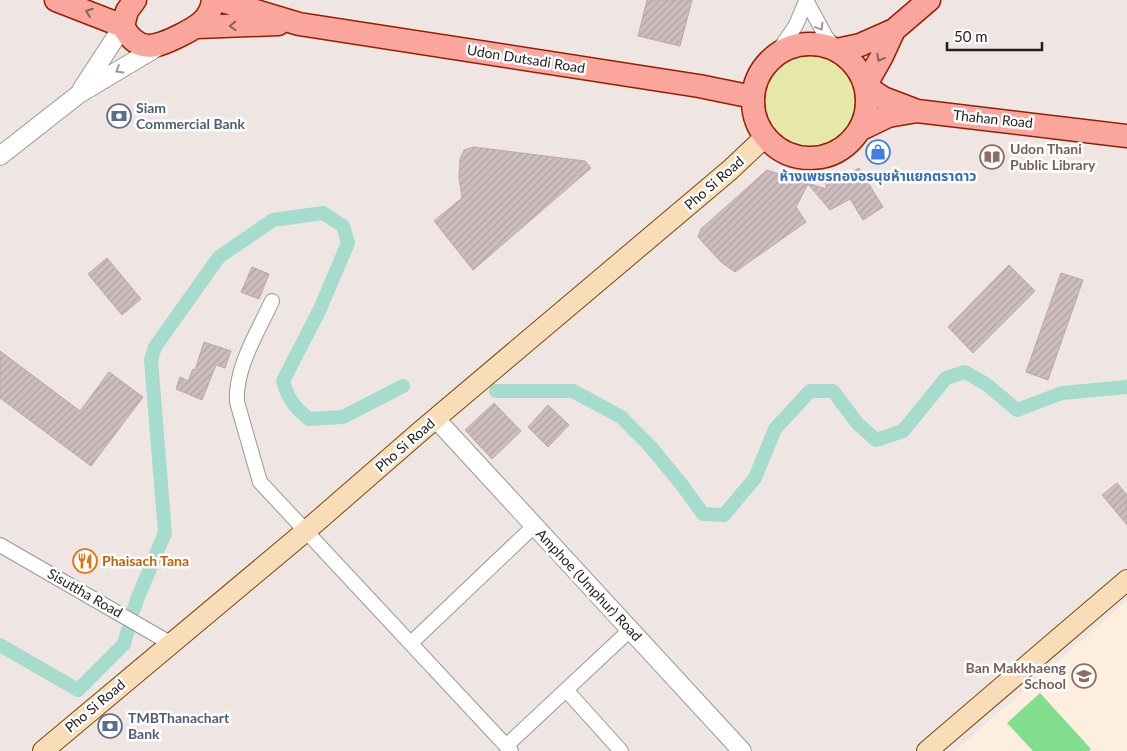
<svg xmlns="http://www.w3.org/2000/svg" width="1127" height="751" viewBox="0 0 1127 751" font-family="Lato,'Noto Sans Thai',sans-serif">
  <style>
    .education { fill: #feeedd }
    .garden { fill: #e6e8aa }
    .pitch { fill: #82dd8f }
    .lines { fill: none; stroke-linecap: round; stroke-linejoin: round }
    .canal { stroke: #a5dcce; stroke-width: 14 }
    .building { fill: url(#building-hatch); stroke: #c0a6a7 }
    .minor-casing { stroke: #989898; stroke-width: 16 }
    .tertiary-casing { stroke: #989898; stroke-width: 20 }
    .secondary-casing { stroke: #734b06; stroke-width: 22 }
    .primary-casing { stroke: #951f02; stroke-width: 25 }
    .minor { stroke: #fff; stroke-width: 14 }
    .tertiary { stroke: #fff; stroke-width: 18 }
    .secondary { stroke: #f8ddb8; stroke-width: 20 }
    .primary { stroke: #faa69d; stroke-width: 22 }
    .oneway { stroke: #8c625e }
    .oneway2 { stroke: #9a9a9a }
    .labels { text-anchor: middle; stroke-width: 5; stroke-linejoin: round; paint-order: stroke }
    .street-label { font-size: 14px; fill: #1e1e1e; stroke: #fff }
    .service-label { font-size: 14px; font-weight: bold; fill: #4e5e75; stroke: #fff; text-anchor: start }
    .education-label { font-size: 14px; font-weight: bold; fill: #785e54; stroke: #fff; text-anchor: start }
    .shop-label { font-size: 14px; font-weight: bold; fill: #366cbe; stroke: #fff }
    .food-label { font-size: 14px; font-weight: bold; fill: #c56008; stroke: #fff; text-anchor: start }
  </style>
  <defs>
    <pattern id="building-hatch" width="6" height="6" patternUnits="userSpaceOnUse" patternTransform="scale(1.25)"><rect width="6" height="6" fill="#cebdbe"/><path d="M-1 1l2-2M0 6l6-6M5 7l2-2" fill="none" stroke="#b0a2a3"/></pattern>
  </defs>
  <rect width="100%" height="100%" fill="#efe6e4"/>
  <!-- education -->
  <path class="education" d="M1127,601V751H955Z"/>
  <!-- garden -->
  <path class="garden" d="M765 100a46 46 0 1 1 92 0a46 46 0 1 1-92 0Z"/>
  <!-- pitch -->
  <path class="pitch" d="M1040,693L1091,749L1089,751H1033L1007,723Z"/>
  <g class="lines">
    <!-- canal -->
    <path class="canal" d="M496,391H573L621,417L650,446L682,485L703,514L724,515L755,478L775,429L810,391H833L858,424L876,440L903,431L946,378L965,372L986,384L1017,410L1062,393L1127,387
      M134,609L138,597L165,533L151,360L155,347L219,257L273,220L323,213L343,226L348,243L320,309L283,381C288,399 294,407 309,419L343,417L403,386
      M0,645L78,690L124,644L128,630"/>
  </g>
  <!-- building -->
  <path class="building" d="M647,0H692L680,46L638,36Z
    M474,147L585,161L591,168L473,270L434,221L462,198L459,177L460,159L464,150Z
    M859,168L883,207L863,220L850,199L830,210L808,184L796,207L806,222L735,272L721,262L698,237L701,229L767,170L826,189V180L843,177Z
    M107,258L141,299L122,315L88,274Z
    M1009,265L1035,291L973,353L948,327Z
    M252,267L269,274L259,299L241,292Z
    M1061,273L1083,280L1048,380L1026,372Z
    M204,342L231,351L225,368L216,365L202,400L176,389L180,377L188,381L193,369L195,370Z
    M0,351L80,411L109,372L143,397L91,466L0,398Z
    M494,403L521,431L492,459L465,430Z
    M548,405L569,425L548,447L528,427Z
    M1117,483L1127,495V525L1102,495Z"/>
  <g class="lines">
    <!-- minor casing -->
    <g class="minor-casing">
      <path id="minor" d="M806,0L826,37L837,50
        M775,56L796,25L806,1
        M272,301C258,332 235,367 237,402L260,482L511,751
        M0,545L170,643
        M411,643L534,526
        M567,691L621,751
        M506,746L630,630"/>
    </g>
    <!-- tertiary casing -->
    <g class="tertiary-casing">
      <path id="tertiary" d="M82,89L123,26
        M0,156L79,94L159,46
        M436,419L742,751"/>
    </g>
    <!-- secondary casing -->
    <g class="secondary-casing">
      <path id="secondary" d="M43,751L307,530L422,430L730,170L765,137
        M927,751L1127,580"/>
    </g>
    <!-- primary casing -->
    <g class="primary-casing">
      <path id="primary" d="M56,0L123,26
        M135,0L127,11L123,26C138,55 157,47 181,35C197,27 211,19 213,0
        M219,0L299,24L699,86L753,97
        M197,27L278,24
        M894,30L882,56L865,86L883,98L917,111L1127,136
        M753 101a57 57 0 1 1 114 0a57 57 0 1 1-114 0Z
        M837,50L860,45L894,30L929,0
        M859,130L888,116L917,111"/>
    </g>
    <!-- minor -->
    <use href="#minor" class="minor"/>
    <!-- tertiary -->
    <use href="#tertiary" class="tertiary"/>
    <!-- secondary -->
    <use href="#secondary" class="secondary"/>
    <!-- primary -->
    <use href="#primary" class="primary"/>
  </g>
  <!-- one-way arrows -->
  <defs><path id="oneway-chevron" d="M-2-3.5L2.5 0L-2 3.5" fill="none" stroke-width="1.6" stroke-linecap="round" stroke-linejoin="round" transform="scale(1.25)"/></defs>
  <g class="oneway">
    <use href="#oneway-chevron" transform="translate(89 12) rotate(-160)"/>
    <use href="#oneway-chevron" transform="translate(233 26) rotate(178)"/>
    <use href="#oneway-chevron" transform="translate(880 58) rotate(119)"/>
  </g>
  <g class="oneway2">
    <use href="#oneway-chevron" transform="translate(820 27) rotate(59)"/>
    <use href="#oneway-chevron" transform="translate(119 70) rotate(149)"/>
  </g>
  <!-- icons -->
  <defs>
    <g id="bank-ring" transform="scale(1.25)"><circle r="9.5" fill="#fff" stroke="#5c6f8a" stroke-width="1.5"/><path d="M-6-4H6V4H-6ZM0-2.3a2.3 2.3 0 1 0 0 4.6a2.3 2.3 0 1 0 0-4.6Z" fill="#5c6f8a"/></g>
    <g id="shop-ring" transform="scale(1.25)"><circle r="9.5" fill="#fff" stroke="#3f7fe0" stroke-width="1.5"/><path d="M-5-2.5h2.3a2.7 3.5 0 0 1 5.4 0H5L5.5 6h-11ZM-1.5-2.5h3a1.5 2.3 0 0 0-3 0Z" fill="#3f7fe0"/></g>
    <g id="library-ring" transform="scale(1.25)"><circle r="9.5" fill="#fff" stroke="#8d6e63" stroke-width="1.5"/><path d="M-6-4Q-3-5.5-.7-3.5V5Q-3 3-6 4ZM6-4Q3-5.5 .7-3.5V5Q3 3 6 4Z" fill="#8d6e63"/></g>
    <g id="restaurant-ring" transform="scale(1.25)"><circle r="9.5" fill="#fff" stroke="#e8710a" stroke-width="1.5"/><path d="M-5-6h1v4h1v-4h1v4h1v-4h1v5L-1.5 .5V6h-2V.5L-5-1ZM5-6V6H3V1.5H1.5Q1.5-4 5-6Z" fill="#e8710a"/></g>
    <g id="school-ring" transform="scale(1.25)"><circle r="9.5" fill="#fff" stroke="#8d6e63" stroke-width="1.5"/><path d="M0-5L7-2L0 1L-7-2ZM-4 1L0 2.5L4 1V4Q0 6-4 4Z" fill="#8d6e63"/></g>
  </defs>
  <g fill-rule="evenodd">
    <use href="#bank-ring" x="119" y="116"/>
    <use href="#shop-ring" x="878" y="152"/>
    <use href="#library-ring" x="992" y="157"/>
    <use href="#restaurant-ring" x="85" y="561"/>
    <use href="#school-ring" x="1084" y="676"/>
    <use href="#bank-ring" x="110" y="726"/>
  </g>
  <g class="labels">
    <!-- street labels -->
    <g class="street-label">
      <text transform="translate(526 59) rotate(9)" y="5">Udon Dutsadi Road</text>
      <text transform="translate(993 119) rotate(6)" y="5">Thahan Road</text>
      <text transform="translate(714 183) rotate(-41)" y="5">Pho Si Road</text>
      <text transform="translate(405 445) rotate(-41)" y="5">Pho Si Road</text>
      <text transform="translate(589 585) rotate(47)" y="5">Amphoe (Umphur) Road</text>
      <text transform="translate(85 593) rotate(30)" y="5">Sisuttha Road</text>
      <text transform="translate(95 706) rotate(-40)" y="5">Pho Si Road</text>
    </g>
    <!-- service labels -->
    <g class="service-label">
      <text x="136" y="113">Siam<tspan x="136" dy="16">Commercial Bank</tspan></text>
      <text x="128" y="723">TMBThanachart<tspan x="128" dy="16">Bank</tspan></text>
    </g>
    <!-- education labels -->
    <g class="education-label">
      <text x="1010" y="154">Udon Thani<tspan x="1010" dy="16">Public Library</tspan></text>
      <text x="1066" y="673" text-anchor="end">Ban Makkhaeng<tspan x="1066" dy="16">School</tspan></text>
    </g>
    <!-- shop labels -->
    <g class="shop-label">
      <text x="878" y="181">ห้างเพชรทองอรนุชห้าแยกตราดาว</text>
    </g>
    <!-- food labels -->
    <g class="food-label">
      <text x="102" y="566">Phaisach Tana</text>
    </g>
  </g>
  <!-- scale -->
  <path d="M947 42v8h95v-8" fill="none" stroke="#1e1e1e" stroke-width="2.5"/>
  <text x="954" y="42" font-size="15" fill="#1e1e1e" stroke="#ffffff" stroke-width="4" paint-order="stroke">50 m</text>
</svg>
